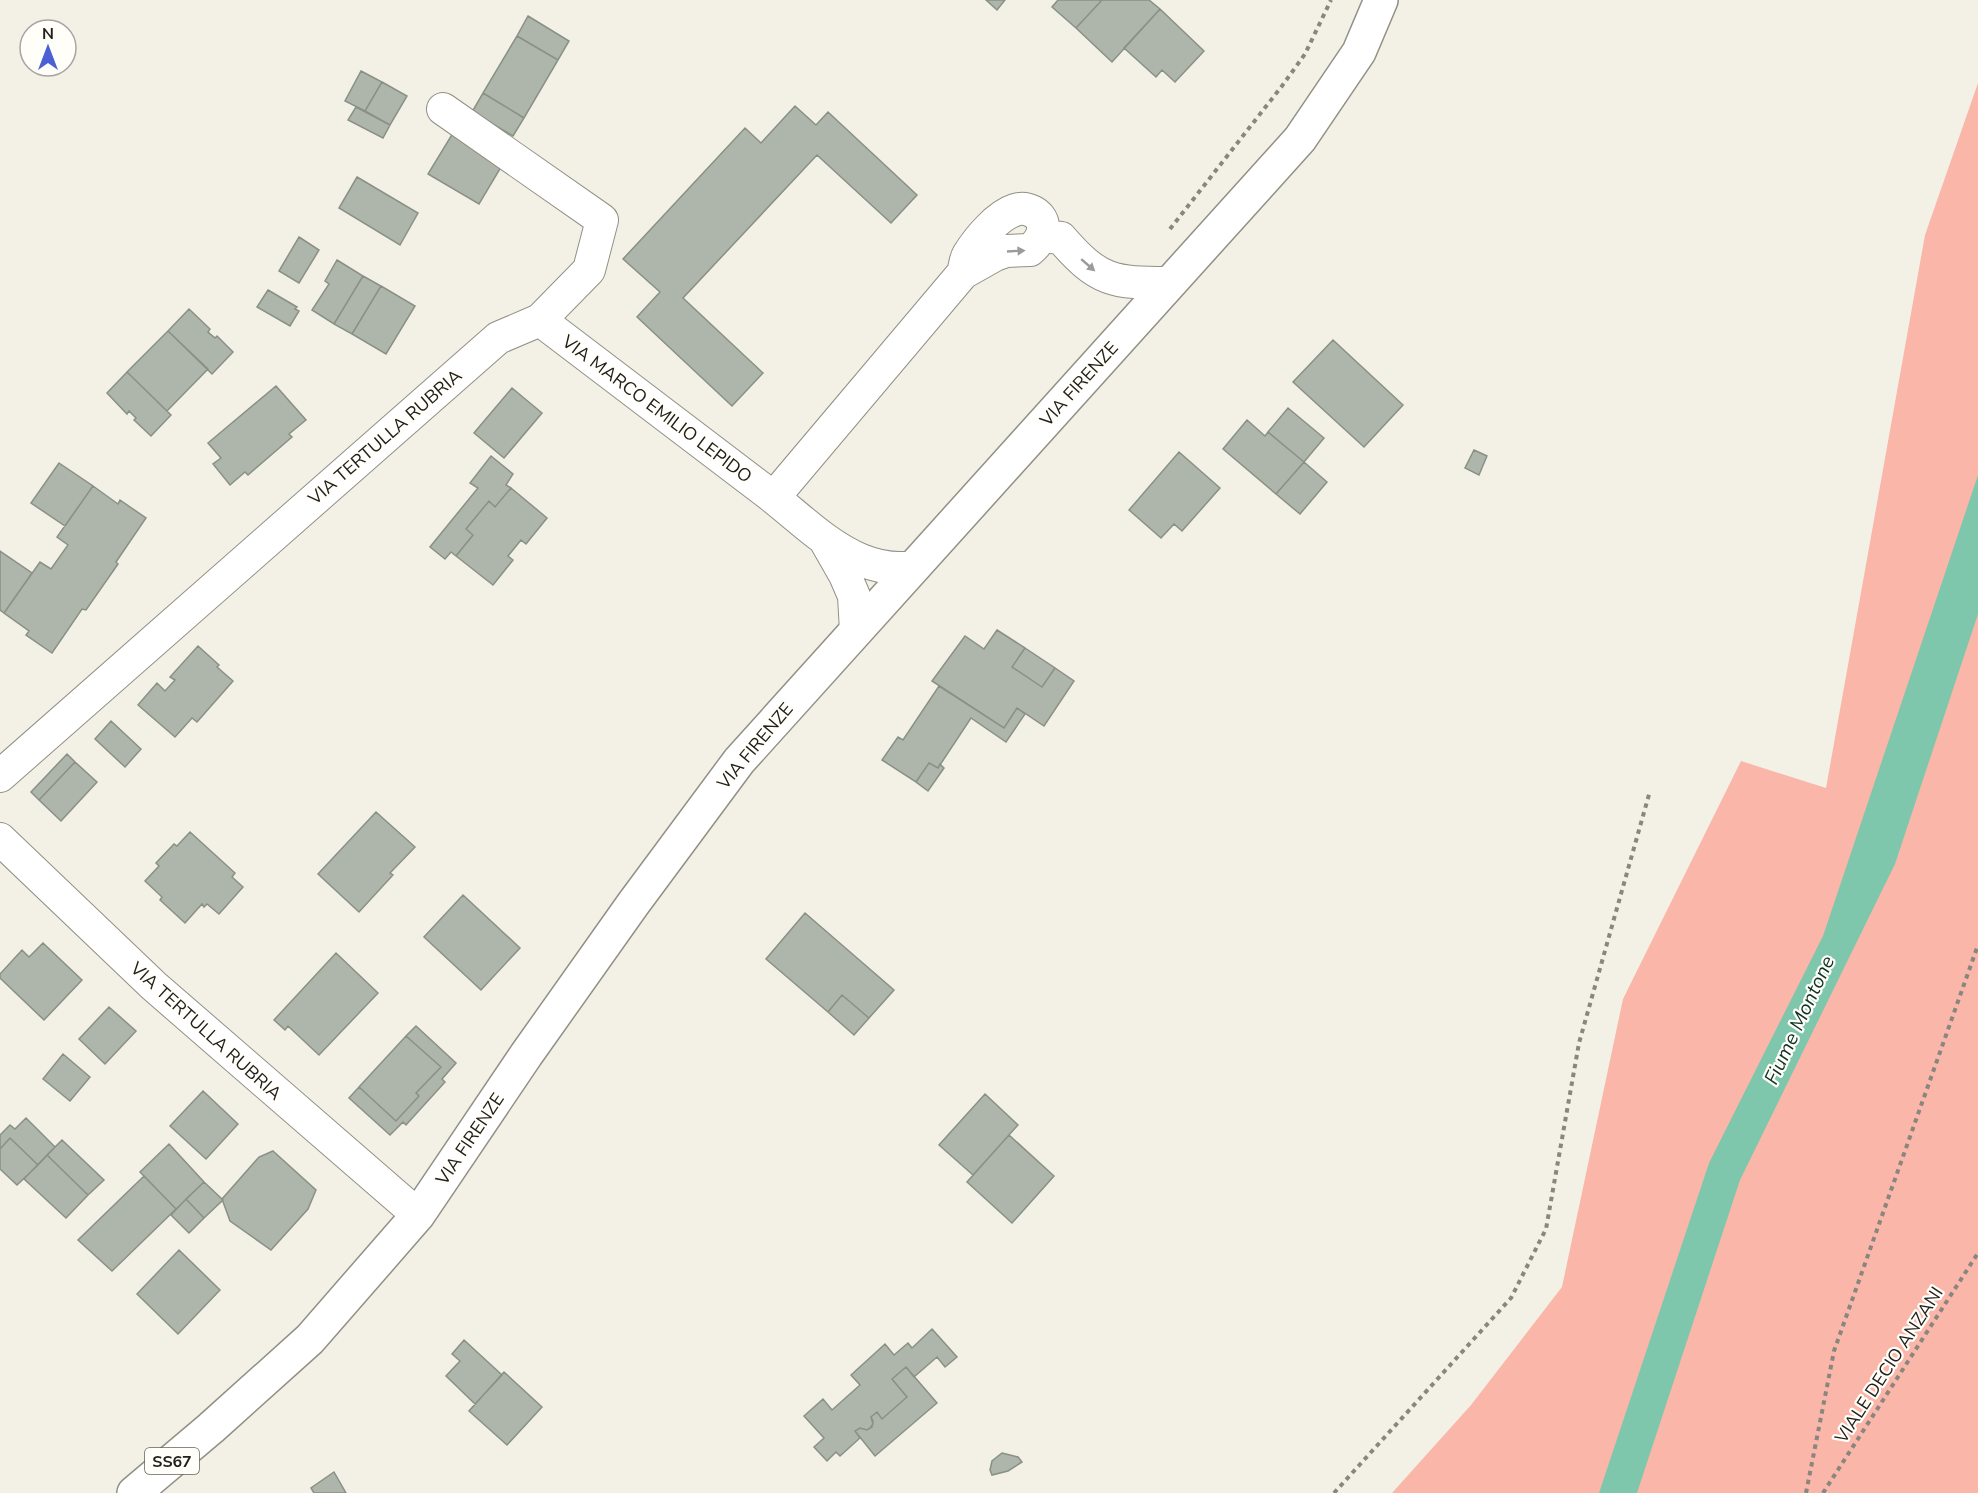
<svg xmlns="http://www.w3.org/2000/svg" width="1978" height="1493" viewBox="0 0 1978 1493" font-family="'Nunito Sans',sans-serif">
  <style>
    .green { fill: #fab6a9 }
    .water { fill: #7ec7ac }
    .building { fill: #aeb5aa; stroke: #899086; stroke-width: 1.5 }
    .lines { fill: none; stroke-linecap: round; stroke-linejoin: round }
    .minor-casing { stroke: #929085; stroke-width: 34 }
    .primary-casing { stroke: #929085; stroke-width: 36 }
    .path { stroke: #88867e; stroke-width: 4; stroke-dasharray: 4.5 4.5; stroke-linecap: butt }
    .minor { stroke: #fff; stroke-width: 32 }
    .primary { stroke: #fff; stroke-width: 33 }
    .oneway { fill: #9b9b99 }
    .labels { text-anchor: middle; stroke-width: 4.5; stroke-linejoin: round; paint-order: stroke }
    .shield { fill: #fffef9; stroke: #64635e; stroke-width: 1.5 }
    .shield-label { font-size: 16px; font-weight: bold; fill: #21201c }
    .street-label { font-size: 18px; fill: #21201c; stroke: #fffef9 }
    .water-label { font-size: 20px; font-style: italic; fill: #103327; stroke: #fffef9 }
  </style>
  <rect width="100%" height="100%" fill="#f3f1e5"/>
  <!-- green -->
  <path class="green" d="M1978,83V1493H1392L1471,1405L1562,1287L1623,999L1741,761L1826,788L1925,235Z"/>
  <!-- water -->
  <path class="water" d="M1978,475V614L1895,864L1740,1180L1637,1493H1599L1709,1163L1823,936Z"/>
  <!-- building -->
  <path class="building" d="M986,0H1005L997,10Z
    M1058,0H1099L1101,1L1076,28L1052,7Z
    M1102,0H1149L1160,9L1112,62L1076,28Z
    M1160,9L1204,51L1175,82L1162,70L1156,77L1124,48Z
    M528,16L569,41L558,60L517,36Z
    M517,36L558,60L524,118L483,93Z
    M361,71L382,82L365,111L345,101Z
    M382,82L407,96L390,125L365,111Z
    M483,93L524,118L513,136L472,112Z
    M795,106L816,125L828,112L917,195L891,223L817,155L683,298L763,373L732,406L637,317L660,292L623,259L745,128L761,143Z
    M356,107L390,125L383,138L348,120Z
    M456,128L507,157L479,204L428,174Z
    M357,177L418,213L400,245L339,208Z
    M299,237L319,250L299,283L279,271Z
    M337,260L363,276L334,324L312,310L329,284L325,281Z
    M363,276L381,286L352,334L334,324Z
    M381,286L415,306L386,354L352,334Z
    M268,290L297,307L295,309L299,311L290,326L257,307Z
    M189,309L210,329L208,332L215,338L217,336L233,352L212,374L168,331Z
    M168,331L208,369L167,411L127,372Z
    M1333,340L1403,405L1364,447L1293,382Z
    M127,372L171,415L151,436L134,420L136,418L129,411L127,414L107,393Z
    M276,386L306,420L289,434L292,437L248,475L245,472L230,485L213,464L221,458L208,443Z
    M512,388L542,413L504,458L474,433Z
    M1288,408L1324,438L1304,462L1268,432Z
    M1247,420L1265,436L1268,432L1304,462L1276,494L1223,449Z
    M1474,450L1487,456L1479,475L1465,468Z
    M1179,452L1220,488L1182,531L1174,524L1161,538L1129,510Z
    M491,456L513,474L506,485L511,488L495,507L489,501L466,529L473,535L456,556L451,552L445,559L430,547L478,488L470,483Z
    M1304,462L1327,482L1300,514L1276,494Z
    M59,463L93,486L65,526L31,503Z
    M93,486L118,504L120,500L146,518L116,562L118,564L86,610L82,609L52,653L26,635L29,631L4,613L40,562L51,569L68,545L57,537Z
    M511,488L547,518L526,544L521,540L508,556L513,560L493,585L456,556L473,535L466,529L489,501L495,507Z
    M0,551L32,573L4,613L0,610Z
    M997,630L1025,648L1012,667L1042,687L1055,668L1074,681L1044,726L1017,708L1004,728L932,681L965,636L984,649Z
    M198,646L219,665L217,667L233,681L197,722L192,718L175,737L138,705L157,683L165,691L175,680L170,677Z
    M1025,648L1055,668L1042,687L1012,667Z
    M939,686L1004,728L1017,708L1025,714L1006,742L971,718L938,768L929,763L916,782L882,760L898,737L903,740Z
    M111,721L141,749L125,767L95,739Z
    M67,754L75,762L39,800L31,792Z
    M75,762L97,782L61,821L39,800Z
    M929,763L938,768L940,764L944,768L928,791L916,782Z
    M376,812L415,847L390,873L393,875L359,912L318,874Z
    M190,832L235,873L232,877L243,887L219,914L207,904L204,907L202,904L185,923L160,900L162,897L145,881L159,866L156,863L174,844L177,846Z
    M463,895L520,948L481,990L424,937Z
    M805,913L894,990L869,1018L842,995L828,1012L766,959Z
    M43,943L82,980L44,1020L0,978V974L22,950L29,957Z
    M336,953L378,993L319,1055L288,1026L285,1030L274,1020Z
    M842,995L869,1018L854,1035L828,1012Z
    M109,1007L136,1031L105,1064L79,1039Z
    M416,1026L456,1063L442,1079L445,1082L406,1125L403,1122L390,1135L349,1098L359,1087L396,1121L419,1096L416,1093L441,1067L406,1036Z
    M406,1036L441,1067L416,1093L419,1096L396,1121L359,1087Z
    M63,1054L90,1077L70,1101L43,1079Z
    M203,1091L238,1124L206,1159L170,1126Z
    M985,1094L1018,1125L973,1175L939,1145Z
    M26,1118L55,1147L38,1165L10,1138L0,1149V1135L10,1125L15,1129Z
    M1009,1135L1054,1176L1012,1223L967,1182Z
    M10,1138L38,1165L17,1185L0,1169V1149Z
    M62,1140L104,1180L88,1195L47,1155Z
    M169,1144L204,1182L176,1209L140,1172Z
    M273,1151L316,1190L308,1209L271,1250L230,1221L222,1199L259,1157Z
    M47,1155L88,1195L66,1218L24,1179Z
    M144,1176L176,1209L112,1271L78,1240Z
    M204,1182L223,1200L204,1218L186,1199Z
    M186,1199L204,1218L189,1233L171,1215Z
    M179,1250L220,1290L178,1334L137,1294Z
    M932,1329L957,1357L945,1367L937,1357L914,1377L906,1367L892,1379L907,1397L882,1419L877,1412L871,1417L873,1421L872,1427L867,1430L860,1428L855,1431L860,1438L840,1456L836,1452L827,1461L814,1447L824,1438L804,1416L823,1399L832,1410L860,1385L851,1375L885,1344L894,1355L908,1343L912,1348Z
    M464,1340L502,1375L475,1404L446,1376L460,1361L452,1354Z
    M906,1367L937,1403L875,1456L855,1431L860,1428L867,1430L870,1428L873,1424L871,1417L877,1412L882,1419L907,1397L892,1379Z
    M504,1372L542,1407L507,1445L469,1411Z
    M1002,1453L1018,1457L1022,1462L1008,1471L992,1475L990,1470L992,1461Z
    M334,1472L346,1493H314L311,1488Z"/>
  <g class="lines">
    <!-- minor casing -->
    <g class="minor-casing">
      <path id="minor" d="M1042,236L1061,238C1099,282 1113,283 1170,283
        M540,320C613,376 687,432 761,488C794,512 823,544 861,560C878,567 895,570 914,567
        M774,497L963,273L995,255L1006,251L1030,250C1037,244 1044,236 1043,226C1042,213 1026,206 1015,210C997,216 978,239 968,255C965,260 965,267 963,273
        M825,540L845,575L854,596L856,631
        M0,776L498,338L540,320L589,270L602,220L443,109
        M0,839L154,986L418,1215"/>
    </g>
    <!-- primary casing -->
    <g class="primary-casing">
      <path id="primary" d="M134,1493L211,1428L310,1339L418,1215L526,1055L633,904L739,761L1300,139L1359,52L1381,0"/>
    </g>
    <!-- path -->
    <path class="path" d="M1170,229L1282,86L1305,54L1331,0
      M1334,1493L1511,1298L1546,1229L1579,1043L1650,791
      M1806,1493L1834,1351L1978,945
      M1823,1493L1978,1253"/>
    <!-- minor -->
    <use href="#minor" class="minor"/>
    <!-- primary -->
    <use href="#primary" class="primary"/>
  </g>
  <!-- one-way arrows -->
  <defs><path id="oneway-solid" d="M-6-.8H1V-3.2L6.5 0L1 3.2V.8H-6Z" transform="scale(1.5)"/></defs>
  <g class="oneway">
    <use href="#oneway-solid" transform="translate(1016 251) rotate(-3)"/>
    <use href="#oneway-solid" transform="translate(1088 265) rotate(41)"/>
  </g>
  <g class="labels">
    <!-- shield labels -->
    <rect class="shield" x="145" y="1448" width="54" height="26" rx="4.5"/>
    <g class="shield-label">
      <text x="172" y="1467">SS67</text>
    </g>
    <!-- street labels -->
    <g class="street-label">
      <text transform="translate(1079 384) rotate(-48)" y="6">VIA FIRENZE</text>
      <text transform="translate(657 409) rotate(37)" y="6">VIA MARCO EMILIO LEPIDO</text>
      <text transform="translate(385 437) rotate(-41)" y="6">VIA TERTULLA RUBRIA</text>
      <text transform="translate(755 746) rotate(-50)" y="6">VIA FIRENZE</text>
      <text transform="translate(206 1031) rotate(42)" y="6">VIA TERTULLA RUBRIA</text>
      <text transform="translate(470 1139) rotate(-56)" y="6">VIA FIRENZE</text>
      <text transform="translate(1889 1365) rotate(-57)" y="6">VIALE DECIO ANZANI</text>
    </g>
    <!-- water labels -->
    <g class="water-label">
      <text transform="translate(1799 1020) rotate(-65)" y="7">Fiume Montone</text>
    </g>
  </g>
  <!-- north arrow -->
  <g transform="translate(48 48)"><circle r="28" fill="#fffef9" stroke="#a6a5a1" stroke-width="1.5"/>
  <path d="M0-4.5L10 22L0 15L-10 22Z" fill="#4b60d5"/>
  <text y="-9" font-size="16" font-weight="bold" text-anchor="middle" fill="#21201c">N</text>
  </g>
</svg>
